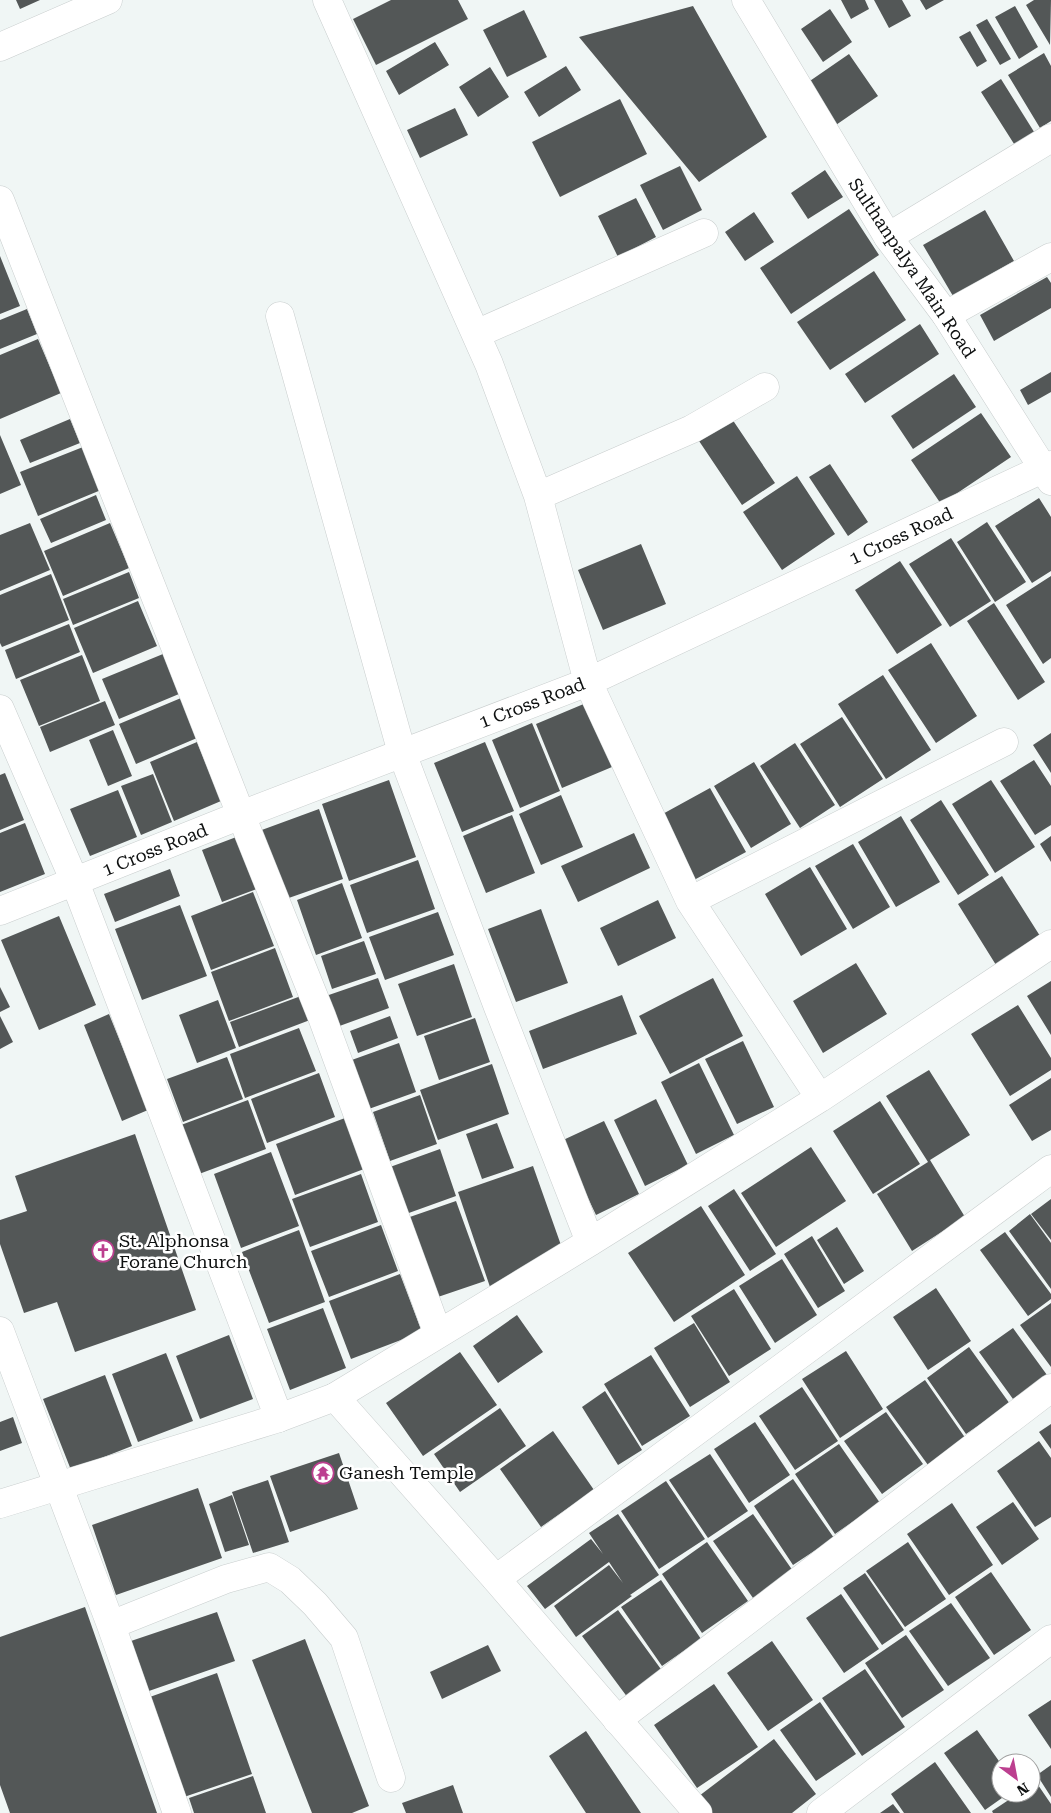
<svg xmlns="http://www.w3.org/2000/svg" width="1051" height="1813" viewBox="0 0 1051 1813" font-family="'Roboto Serif',serif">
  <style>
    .building { fill: #535757 }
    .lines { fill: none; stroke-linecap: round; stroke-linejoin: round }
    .minor-casing { stroke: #c9cece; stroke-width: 29 }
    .tertiary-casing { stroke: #c9cece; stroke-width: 29 }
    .minor { stroke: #fff; stroke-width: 28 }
    .tertiary { stroke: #fff; stroke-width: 28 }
    .labels { text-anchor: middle; stroke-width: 5; stroke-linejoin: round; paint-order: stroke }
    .street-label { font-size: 18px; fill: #0e1010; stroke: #fff }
    .poi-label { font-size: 18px; fill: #0e1010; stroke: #fff; text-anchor: start }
  </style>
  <rect width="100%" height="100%" fill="#f0f6f5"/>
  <!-- building -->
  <path class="building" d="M16,0H40L20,9Z
    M391,0H458L468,19L376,65L353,19Z
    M841,0H865L869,9L851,19Z
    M874,0H902L911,16L889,28Z
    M920,0H944L926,10Z
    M1034,0H1051L1050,45L1026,5Z
    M693,6L767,137L699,182L579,37Z
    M1015,6L1038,47L1019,59L995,17Z
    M830,9L852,42L823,62L801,29Z
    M524,10L547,57L507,77L483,30Z
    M987,19L1011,59L1000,65L976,25Z
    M970,31L987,61L977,67L959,37Z
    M435,42L449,65L399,95L386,71Z
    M1044,53L1051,66V121L1040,128L1008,75Z
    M849,54L878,96L833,127L804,85Z
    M566,66L581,90L539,117L524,92Z
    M490,67L509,97L478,117L459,87Z
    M1001,79L1036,135L1016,147L981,92Z
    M620,99L647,154L560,197L532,142Z
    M455,108L468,135L420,158L407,130Z
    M680,166L702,210L663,230L640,185Z
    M825,170L843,197L808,219L791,193Z
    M636,198L656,237L618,257L598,216Z
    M849,209L879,255L791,314L760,268Z
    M985,210L1014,261L953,296L923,245Z
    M754,212L774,242L745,261L725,232Z
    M0,256L20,306L0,314Z
    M874,271L906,320L830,370L797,322Z
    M1047,277L1051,283V308L994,341L980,315Z
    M27,309L37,334L0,349V320Z
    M920,324L939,354L865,403L845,374Z
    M38,339L61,393L0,419V355Z
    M1051,372V392L1028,405L1020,390Z
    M954,374L976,407L913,449L891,416Z
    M728,413L775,483L742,505L695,435Z
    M981,413L1011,457L941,504L911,460Z
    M70,419L80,443L30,463L20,440Z
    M0,435L21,485L0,494Z
    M83,447L101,490L38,516L20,472Z
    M830,464L868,522L848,536L809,477Z
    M797,476L835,534L782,570L743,512Z
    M96,495L106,520L51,543L40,519Z
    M1039,498L1051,517V571L1032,583L995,526Z
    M987,522L1026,582L995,602L957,542Z
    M30,523L50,570L0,591V535Z
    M110,523L129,568L63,596L44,551Z
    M951,538L991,601L950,627L909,564Z
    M641,544L666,604L603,630L578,570Z
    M900,561L942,625L897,654L855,590Z
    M129,572L139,598L73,625L63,599Z
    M51,574L69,620L2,647L0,643V595Z
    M1051,576V658L1043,664L1006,605Z
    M138,601L157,646L93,673L74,628Z
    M994,603L1045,682L1018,700L967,621Z
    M69,624L80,652L16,679L5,650Z
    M931,643L977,716L936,743L888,670Z
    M163,654L179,694L119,719L102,679Z
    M82,655L100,701L39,726L20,680Z
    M883,675L931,750L886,779L838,704Z
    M181,698L197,738L136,764L119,724Z
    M105,701L115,725L50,752L40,727Z
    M586,703L612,767L562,788L536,724Z
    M842,717L883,779L840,807L800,744Z
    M532,723L560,791L520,808L492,740Z
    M113,730L132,776L108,786L89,740Z
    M1051,733V773L1033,745Z
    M197,742L221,801L174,821L150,762Z
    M485,742L514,811L462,832L434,763Z
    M795,743L835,805L800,828L760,766Z
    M1034,760L1051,786V825L1035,835L1000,781Z
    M754,762L791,824L751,848L714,786Z
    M5,773L24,820L0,830V775Z
    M153,774L172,822L141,835L121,786Z
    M389,780L416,857L349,881L322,804Z
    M991,780L1035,847L995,873L952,804Z
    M710,788L746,852L694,880L659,816Z
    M118,790L137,837L90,856L70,809Z
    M561,795L583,847L541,865L519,814Z
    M941,800L989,875L958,895L910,820Z
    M319,809L343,879L283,900L259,831Z
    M512,815L535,873L486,893L463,836Z
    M901,816L940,882L896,907L858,842Z
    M25,823L45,874L0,892V833Z
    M634,833L650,868L578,902L561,866Z
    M239,836L259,888L222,902L202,850Z
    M1051,836V862L1040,844Z
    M853,844L890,907L853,929L815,866Z
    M418,860L435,909L367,933L350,885Z
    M810,867L847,929L801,956L765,894Z
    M170,869L180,896L115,922L104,894Z
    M1002,876L1040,936L996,965L958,904Z
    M342,883L362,938L316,955L297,900Z
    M253,892L274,946L211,970L191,916Z
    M658,900L676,938L618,966L600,928Z
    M180,905L207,976L142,1000L115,929Z
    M541,909L568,983L516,1002L488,929Z
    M438,912L454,955L385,980L369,937Z
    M59,916L96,1005L39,1030L1,940Z
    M364,941L376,974L332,989L321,956Z
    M275,948L293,997L229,1021L211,972Z
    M856,963L887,1014L823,1053L793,1001Z
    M454,964L472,1017L417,1036L398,984Z
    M378,978L389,1008L334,1028L323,997Z
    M713,978L743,1036L670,1074L639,1016Z
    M1051,981V1035L1027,996Z
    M0,987L10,1007L0,1012Z
    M622,995L637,1034L543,1069L529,1031Z
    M301,996L310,1020L239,1047L230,1022Z
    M218,1000L236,1048L197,1063L179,1015Z
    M1018,1005L1051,1058V1070L1010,1096L971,1034Z
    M109,1014L148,1110L122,1121L84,1025Z
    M0,1016L13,1042L0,1049Z
    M390,1016L398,1038L358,1053L350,1031Z
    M475,1018L490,1062L439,1080L424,1036Z
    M299,1028L316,1071L245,1098L230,1054Z
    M743,1041L774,1107L737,1124L705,1059Z
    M399,1043L416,1092L366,1110L349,1061Z
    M227,1057L243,1099L183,1122L167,1079Z
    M699,1063L734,1135L696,1154L661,1082Z
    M492,1064L509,1114L438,1140L420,1090Z
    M929,1070L970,1135L930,1160L965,1217L912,1251L877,1194L928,1162L886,1096Z
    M319,1073L335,1117L267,1143L251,1099Z
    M1051,1078V1130L1032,1141L1009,1105Z
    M420,1095L437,1144L390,1161L373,1112Z
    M656,1099L688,1165L645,1186L614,1120Z
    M248,1100L266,1149L199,1174L181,1125Z
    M880,1101L920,1164L873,1194L833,1131Z
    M345,1118L364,1169L295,1195L276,1144Z
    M604,1121L639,1194L596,1215L561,1141Z
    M497,1123L514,1168L482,1179L466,1134Z
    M135,1134L196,1310L75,1352L57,1302L24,1313L0,1244V1220L27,1211L15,1176Z
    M811,1147L846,1201L776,1247L741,1193Z
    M440,1149L456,1196L406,1214L390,1167Z
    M271,1152L299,1226L241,1248L214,1174Z
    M533,1166L562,1248L490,1287L458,1192Z
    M361,1174L378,1222L310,1247L292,1199Z
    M734,1189L776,1254L750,1271L708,1206Z
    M1051,1199V1240L1031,1214Z
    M456,1201L485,1281L432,1299L404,1219Z
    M701,1206L745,1275L674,1322L628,1253Z
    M1030,1214L1051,1243V1289L1009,1231Z
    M381,1225L398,1271L329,1297L311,1251Z
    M837,1227L864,1271L844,1284L817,1240Z
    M299,1230L325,1302L269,1323L242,1252Z
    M1005,1232L1051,1294V1299L1028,1316L980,1250Z
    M812,1236L845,1291L818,1308L784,1254Z
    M782,1259L817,1315L775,1343L739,1286Z
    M400,1274L422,1332L351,1359L329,1301Z
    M936,1288L971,1341L928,1370L893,1317Z
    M734,1289L771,1349L729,1376L691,1316Z
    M1051,1303V1367L1020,1325Z
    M323,1308L346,1368L290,1390L267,1329Z
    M517,1315L543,1352L498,1383L473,1346Z
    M694,1323L730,1382L690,1407L654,1348Z
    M1013,1328L1047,1375L1013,1399L979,1352Z
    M229,1335L253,1399L200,1419L176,1356Z
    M969,1347L1010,1404L966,1434L927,1378Z
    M846,1351L883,1409L840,1438L802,1379Z
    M460,1352L497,1405L423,1456L386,1403Z
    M166,1353L193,1421L138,1442L112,1374Z
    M651,1355L690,1416L642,1446L604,1384Z
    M105,1375L132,1446L71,1470L43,1399Z
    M925,1380L966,1439L928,1465L886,1407Z
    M802,1387L838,1441L795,1470L759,1416Z
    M605,1391L642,1450L618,1465L582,1407Z
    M500,1408L526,1446L460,1492L434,1454Z
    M886,1412L923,1464L882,1494L844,1441Z
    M13,1417L22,1443L0,1451V1422Z
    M755,1422L790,1475L749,1503L714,1449Z
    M1051,1424V1449L1039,1432Z
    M553,1431L594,1490L541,1527L500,1469Z
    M1039,1441L1051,1458V1517L1035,1527L997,1471Z
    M839,1444L880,1503L835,1534L795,1474Z
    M339,1453L358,1509L290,1532L270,1476Z
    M710,1454L748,1511L708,1538L669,1480Z
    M793,1479L834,1538L793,1565L754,1506Z
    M268,1480L289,1542L253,1553L232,1492Z
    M666,1481L705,1539L659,1569L621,1511Z
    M198,1488L222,1558L116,1595L92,1525Z
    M232,1495L249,1545L225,1552L209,1504Z
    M1013,1502L1039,1539L1002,1565L976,1527Z
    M952,1503L993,1565L949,1595L907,1534Z
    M618,1514L659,1575L630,1595L632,1596L576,1637L554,1606L609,1565L623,1583L609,1562L545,1609L527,1586L591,1539L603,1554L589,1533Z
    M753,1514L793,1571L753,1598L713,1541Z
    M707,1542L748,1601L702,1633L662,1574Z
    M908,1542L946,1599L905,1627L866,1571Z
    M991,1572L1031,1630L994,1655L955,1597Z
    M865,1573L904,1630L882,1645L843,1588Z
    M661,1580L701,1639L662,1666L621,1607Z
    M841,1594L879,1649L844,1673L806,1618Z
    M951,1603L990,1658L948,1686L909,1631Z
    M85,1607L157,1813H10L0,1785V1637Z
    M618,1610L663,1672L628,1698L582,1636Z
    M217,1612L235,1661L146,1692L128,1642Z
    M906,1635L944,1690L902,1718L865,1663Z
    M305,1639L369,1806L352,1813H312L252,1660Z
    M772,1641L813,1700L768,1731L727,1673Z
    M488,1645L501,1671L442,1699L430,1672Z
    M865,1669L905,1727L862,1756L822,1698Z
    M217,1673L252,1774L181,1798L147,1698Z
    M714,1684L758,1747L697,1788L654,1725Z
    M1051,1700V1749L1028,1715Z
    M820,1702L856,1754L816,1781L780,1730Z
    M977,1730L1001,1764V1793H1009L985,1810L944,1753Z
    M586,1731L641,1813H586L549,1756Z
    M774,1739L816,1794L792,1813H712L699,1796Z
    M935,1762L971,1813H904L891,1794Z
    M1051,1765V1797L1037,1775Z
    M253,1776L266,1813H194L189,1798Z
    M1036,1782L1051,1804V1813H993L992,1811L1019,1793H1031V1785Z
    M453,1785L463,1813H406L402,1803Z
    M893,1804L900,1813H880Z"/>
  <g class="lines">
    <!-- minor casing -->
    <g class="minor-casing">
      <path id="minor" d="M327,0L489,364L538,496L588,682L690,901L820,1098L590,1242L335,1397
        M0,47L108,0
        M0,200L241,815L322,1017L438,1334
        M888,237L1051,138
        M946,315L1051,257
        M280,316L402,753L498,1007L590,1242
        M476,334L704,233
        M538,496L692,429L765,387
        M0,709L75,882L279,1418
        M690,901L1004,742
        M0,911L241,815L588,682L1051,465
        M820,1098L1051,944
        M0,1331L111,1625L177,1813
        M496,1579L1051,1169
        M111,1625L226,1579L269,1567L290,1580L315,1604L344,1638L391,1778
        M617,1720L1051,1388
        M821,1813L1051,1639"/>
    </g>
    <!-- tertiary casing -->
    <g class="tertiary-casing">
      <path id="tertiary" d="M746,0L888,237L946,315L1051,481
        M0,1504L279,1418L335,1397L496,1579L698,1813"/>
    </g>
    <!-- minor -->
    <use href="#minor" class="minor"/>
    <!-- tertiary -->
    <use href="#tertiary" class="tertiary"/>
  </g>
  <!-- icons -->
  <defs>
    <g id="church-ring" transform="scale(1.125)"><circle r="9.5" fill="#fff" stroke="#bc3f8f" stroke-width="1.5"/><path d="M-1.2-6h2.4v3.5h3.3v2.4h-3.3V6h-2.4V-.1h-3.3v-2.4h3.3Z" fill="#bc3f8f"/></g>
    <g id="temple-ring" transform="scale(1.125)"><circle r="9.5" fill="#fff" stroke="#bc3f8f" stroke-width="1.5"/><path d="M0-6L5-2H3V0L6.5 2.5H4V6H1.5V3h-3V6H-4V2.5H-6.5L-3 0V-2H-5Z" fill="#bc3f8f"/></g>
  </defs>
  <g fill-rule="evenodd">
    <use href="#church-ring" x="103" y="1251"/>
    <use href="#temple-ring" x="323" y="1473"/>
  </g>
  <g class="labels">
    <!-- street labels -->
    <g class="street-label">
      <text transform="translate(912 268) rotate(56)" y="6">Sulthanpalya Main Road</text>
      <text transform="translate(901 536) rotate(-25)" y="6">1 Cross Road</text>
      <text transform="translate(532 703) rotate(-21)" y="6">1 Cross Road</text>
      <text transform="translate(155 850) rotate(-22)" y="6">1 Cross Road</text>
    </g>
    <!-- poi labels -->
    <g class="poi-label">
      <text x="119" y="1247">St. Alphonsa<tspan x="119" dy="21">Forane Church</tspan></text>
      <text x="339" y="1479">Ganesh Temple</text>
    </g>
  </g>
  <!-- north arrow -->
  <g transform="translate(1016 1778) rotate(148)"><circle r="24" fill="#ffffff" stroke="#9f9f9f"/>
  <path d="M0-4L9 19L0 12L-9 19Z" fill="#bc3f8f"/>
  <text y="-8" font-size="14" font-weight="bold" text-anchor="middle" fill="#0e1010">N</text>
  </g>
</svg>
